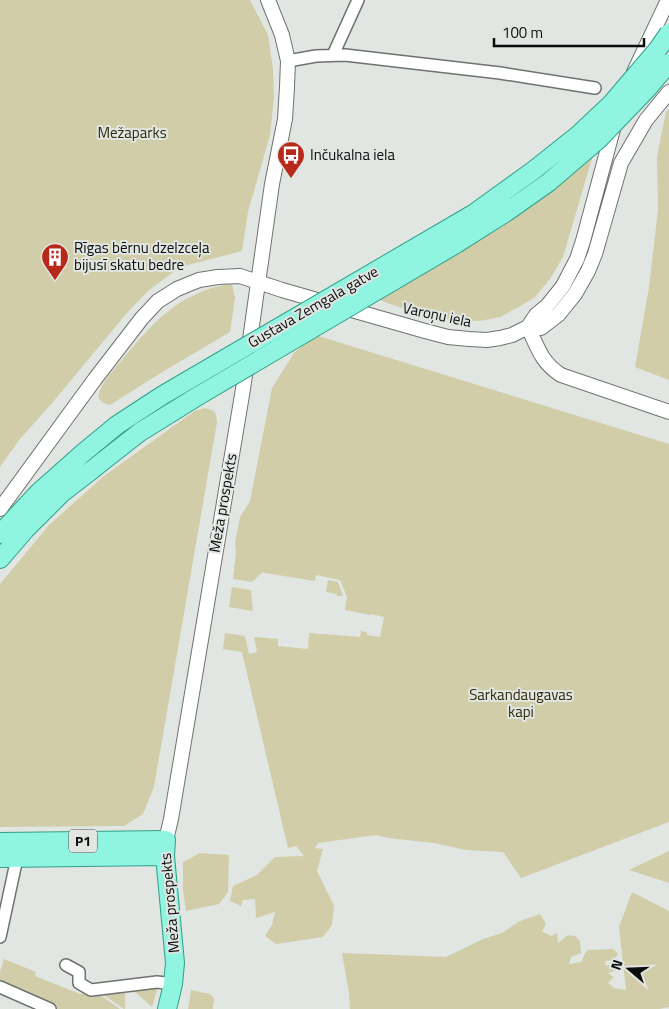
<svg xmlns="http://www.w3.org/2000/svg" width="669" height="1009" viewBox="0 0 669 1009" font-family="'Titillium Web',sans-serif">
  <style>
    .green { fill: #d1cda8 }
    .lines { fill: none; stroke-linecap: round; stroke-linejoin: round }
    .minor-casing { stroke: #6e736f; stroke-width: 14 }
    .tertiary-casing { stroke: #6e736f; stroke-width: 16 }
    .primary-casing { stroke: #30a088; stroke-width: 20 }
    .minor { stroke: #fff; stroke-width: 11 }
    .tertiary { stroke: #fff; stroke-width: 14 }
    .primary { stroke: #8ff5e0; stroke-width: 18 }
    .primary-bridge-casing { stroke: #30a088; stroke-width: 20; stroke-linecap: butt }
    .primary-bridge { stroke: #8ff5e0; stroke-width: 18 }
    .labels { text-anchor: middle; stroke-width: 4; stroke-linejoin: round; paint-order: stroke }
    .shield { fill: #e1e6e2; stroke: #4a4d4c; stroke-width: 1 }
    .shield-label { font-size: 14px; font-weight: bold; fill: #0a0c0b }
    .park-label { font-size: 15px; fill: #2e2a0a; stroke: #e1e6e2 }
    .poi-label { font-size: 15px; fill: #0a0c0b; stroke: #e1e6e2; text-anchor: start }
    .street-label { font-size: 15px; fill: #0a0c0b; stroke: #e1e6e2 }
  </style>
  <rect width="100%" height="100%" fill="#e1e6e2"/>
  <!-- green -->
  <path class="green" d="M0,0H250L268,35L273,69L274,97L270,135L248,212L242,251L180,267L148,291L126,314L53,402L20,439L0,467Z
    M669,109V380L635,367L649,287L658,210L657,156L666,112Z
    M593,155L563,257L550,279L535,297L519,307L500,317L480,321L453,320L431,316L399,307L382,301L380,298L525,211Z
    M232,284L235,298L230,332L164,371L110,405L103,403L98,397L100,390L104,382C112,371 122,360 131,349C160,315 186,290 232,284Z
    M315,335L669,444V822L521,878L503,852L466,850L434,843L388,838L376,835L318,843L315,848L323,849L317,871L334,906L332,925L323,937L276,944L265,936L272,925L275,912L256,918L255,899L243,900L241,906L230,901L233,886L257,875L275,857L304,856L296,846L288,848L242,652L223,649L225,633L245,636L249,654L257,652L254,637H255L278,639V646L308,649L309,633L360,637L361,631L367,632V635L380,637L384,617L371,614L370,615L345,610L347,597L340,580L316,575L315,581L265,573L263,572L252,582L233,579L236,552L235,543L240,517L250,501L272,388L294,353Z
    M205,408C215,411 216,411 217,422L154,787L143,814L124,826L0,827V584L49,525L104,476L182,420L195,411Z
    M328,580L338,582L343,596H337V594L326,592Z
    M232,587L251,590L253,611L229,607Z
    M669,851V883L629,870Z
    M200,853L229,855L228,892L219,904L186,911L183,890V862Z
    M632,892L669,911V1007L659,1009H350L349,993L342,953L446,957L483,939L502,933L520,921L540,914L546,924L542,932L552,936L557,933L558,943L568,935L575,936L580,941L581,953L571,957L569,964L581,962L585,953L588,950L613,949L618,954L614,960L605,961L606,966L616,963L620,969L608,973L614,977L608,983L614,988L626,990L619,927Z
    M4,959L36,972L35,976L80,994H90L96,992L120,1009H58L0,984V972Z
    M158,987L152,1007L133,990Z
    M125,990V1009H124L101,993Z
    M191,990L210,994L214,999L213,1009H188Z"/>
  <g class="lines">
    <!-- minor casing -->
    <g class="minor-casing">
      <path id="minor" d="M333,55L358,0
        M288,61L316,56L345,55L500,73L595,88
        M0,937L17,858
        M66,965L79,972V983L91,990L157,982L173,984
        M0,987L50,1009"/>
    </g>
    <!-- tertiary casing -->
    <g class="tertiary-casing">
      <path id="tertiary" d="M634,72L668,0
        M528,327L536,315L547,306L563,286L577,259L583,241L615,122
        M528,327C538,348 541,362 561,375L669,412
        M0,509L95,379L142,318L158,301L177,289L199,280L218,277L240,276L282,290L425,331L448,337L469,339L487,340L500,338L512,335L528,327L541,328L558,315L575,294L588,271L595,254L621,163L646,120L669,92
        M166,840L171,819L243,389L272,184L285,119L287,87L288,61L282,35L268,0"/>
    </g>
    <!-- primary casing -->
    <g class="primary-casing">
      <path id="primary" d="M0,534L38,493L83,453
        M0,559L25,530L63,492L93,469
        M0,842L166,840L165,856L175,963L173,984L167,1009
        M0,858L165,856"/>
    </g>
    <!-- minor -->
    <use href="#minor" class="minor"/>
    <!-- tertiary -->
    <use href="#tertiary" class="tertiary"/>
    <!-- primary -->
    <use href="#primary" class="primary"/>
    <!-- primary-bridge casing -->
    <g class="primary-bridge-casing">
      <path id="primary-bridge" d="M83,453L117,425L163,395L473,214L534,170L578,135L611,104L658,49L669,33
        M93,469L140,432L198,396L456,244L508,211L549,182L598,140L647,89L669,63"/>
    </g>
    <!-- primary-bridge -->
    <use href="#primary-bridge" class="primary-bridge"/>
  </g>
  <!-- icons -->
  <defs>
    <g id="bus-pin" transform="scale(1.4375)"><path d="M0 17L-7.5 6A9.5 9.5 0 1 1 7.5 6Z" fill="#b72a19" stroke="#e1e6e2"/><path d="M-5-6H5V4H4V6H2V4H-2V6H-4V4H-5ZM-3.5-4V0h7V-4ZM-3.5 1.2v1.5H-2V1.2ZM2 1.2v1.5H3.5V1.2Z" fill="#fff"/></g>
    <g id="building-pin" transform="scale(1.4375)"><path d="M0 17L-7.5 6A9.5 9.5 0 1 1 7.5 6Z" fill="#b72a19" stroke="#e1e6e2"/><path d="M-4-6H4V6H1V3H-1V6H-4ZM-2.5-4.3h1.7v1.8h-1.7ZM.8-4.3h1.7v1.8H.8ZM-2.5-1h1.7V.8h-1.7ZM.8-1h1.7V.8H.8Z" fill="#fff"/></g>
  </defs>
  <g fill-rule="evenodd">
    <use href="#bus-pin" x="291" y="155"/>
    <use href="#building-pin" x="55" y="257"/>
  </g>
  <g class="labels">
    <!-- shield labels -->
    <rect class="shield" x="69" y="829.5" width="28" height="23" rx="4"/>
    <g class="shield-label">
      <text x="83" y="846">P1</text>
    </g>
    <!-- park labels -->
    <g class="park-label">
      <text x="132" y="138">Mežaparks</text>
      <text x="521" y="700">Sarkandaugavas<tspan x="521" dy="17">kapi</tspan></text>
    </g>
    <!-- poi labels -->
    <g class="poi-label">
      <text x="310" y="160">Inčukalna iela</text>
      <text x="74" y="253">Rīgas bērnu dzelzceļa<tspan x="74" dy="17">bijusī skatu bedre</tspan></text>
    </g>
    <!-- street labels -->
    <g class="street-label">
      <text transform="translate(313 307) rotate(-30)" y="5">Gustava Zemgala gatve</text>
      <text transform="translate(437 315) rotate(12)" y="5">Varoņu iela</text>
      <text transform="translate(223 503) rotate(-80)" y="5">Meža prospekts</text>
      <text transform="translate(170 903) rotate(-95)" y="5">Meža prospekts</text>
    </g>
  </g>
  <!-- north arrow -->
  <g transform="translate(629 969) rotate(289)" stroke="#e1e6e2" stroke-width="4" paint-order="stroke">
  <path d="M0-4L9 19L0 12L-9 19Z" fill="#0a0c0b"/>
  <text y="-8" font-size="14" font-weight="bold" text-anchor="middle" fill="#0a0c0b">N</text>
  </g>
  <!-- scale -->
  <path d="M494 38v8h150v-8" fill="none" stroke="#0a0c0b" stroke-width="2.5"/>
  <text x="502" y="38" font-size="15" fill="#0a0c0b" stroke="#e1e6e2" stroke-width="4" paint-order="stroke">100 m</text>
</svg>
